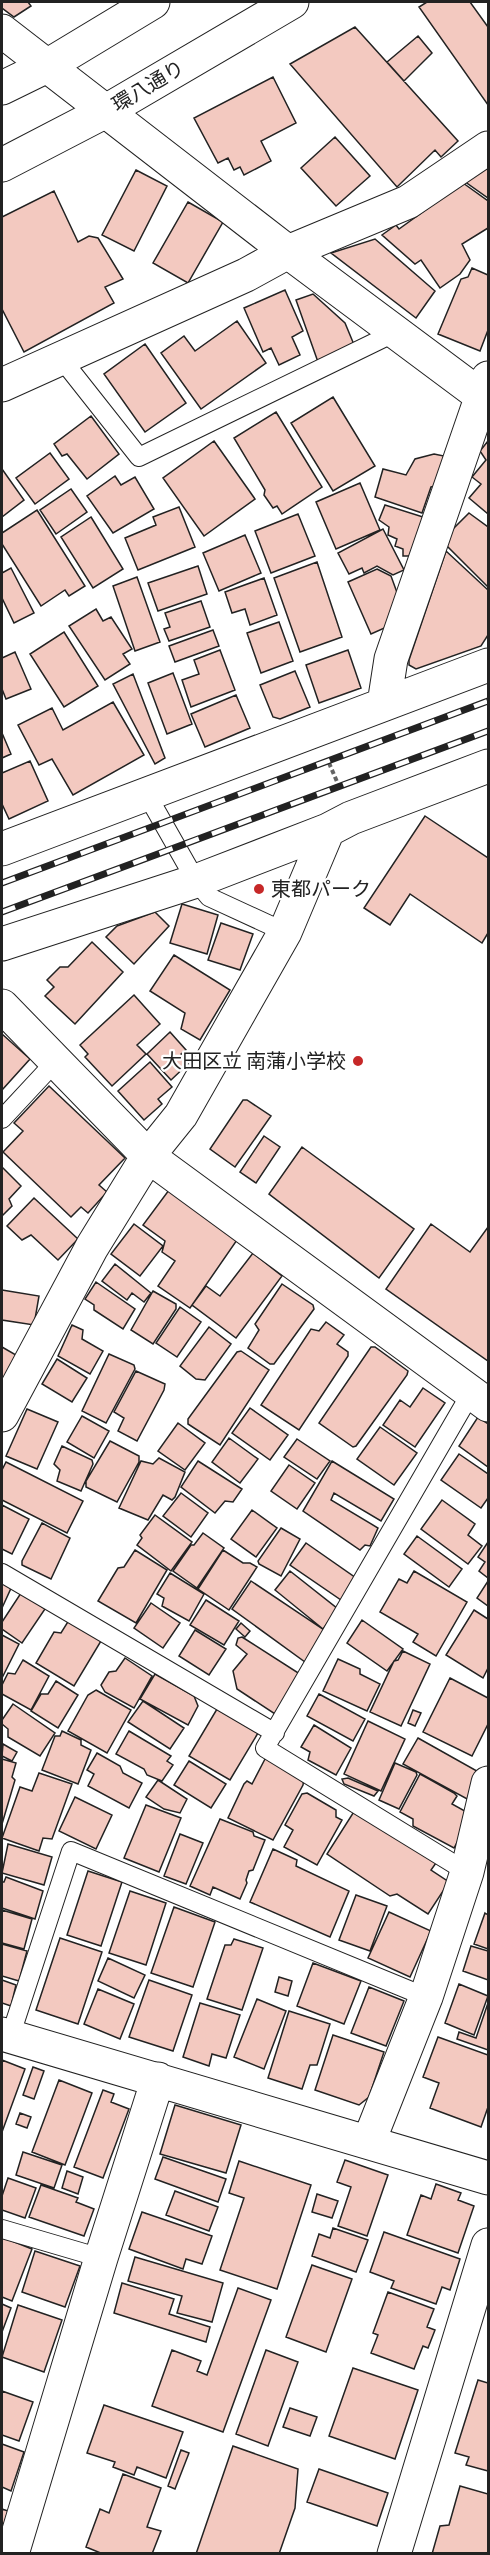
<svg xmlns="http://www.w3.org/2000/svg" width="490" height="2555" viewBox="0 0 490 2555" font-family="'Source Sans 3','Noto Sans JP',sans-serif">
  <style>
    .building { fill: #f3c9c0; stroke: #222; stroke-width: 1.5 }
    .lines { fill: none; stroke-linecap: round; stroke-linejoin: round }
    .lane-casing { stroke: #222; stroke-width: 20 }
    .street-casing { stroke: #222; stroke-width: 35 }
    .primary-casing { stroke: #222; stroke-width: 35 }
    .path { stroke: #646464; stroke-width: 4; stroke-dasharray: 4.5 3; stroke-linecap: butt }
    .lane { stroke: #fff; stroke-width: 18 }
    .street { stroke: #fff; stroke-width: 33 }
    .primary { stroke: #fff; stroke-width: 33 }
    .rail-casing { stroke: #222; stroke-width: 7 }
    .rail { stroke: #fff; stroke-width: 4.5; stroke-dasharray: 14; stroke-linecap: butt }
    .poi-dot { fill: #c62828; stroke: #fff; stroke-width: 2 }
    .labels { text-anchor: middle; stroke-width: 4.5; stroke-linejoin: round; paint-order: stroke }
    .street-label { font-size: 20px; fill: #222; stroke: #fff }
    .poi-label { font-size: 20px; fill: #222; stroke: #fff; text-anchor: start }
  </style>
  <rect width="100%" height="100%" fill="#fff"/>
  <!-- building -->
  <path class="building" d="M2,2H28L31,6L14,17L2,8Z
    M427,2H470L488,27V105L419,7Z
    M355,27L458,141L441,157L435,150L397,187L290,64Z
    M418,36L432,53L404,81L387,62Z
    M273,77L296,123L261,141L271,161L244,175L240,167L234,170L228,158L218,163L194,118Z
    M335,137L370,176L336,206L301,168Z
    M488,165V198L464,181Z
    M136,170L167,186L134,251L102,235Z
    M463,183L488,201V228L462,244L470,260L460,274L440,288L421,260L415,264L382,235L396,225L399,229Z
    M54,191L78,242L89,236L98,238L123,279L105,287L114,303L24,352L2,309V217Z
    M188,202L223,222L188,283L153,263Z
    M375,239L435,291L416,318L331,253Z
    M472,268L488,275V330L480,351L438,334L461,279L468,277Z
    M285,290L303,331L292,337L300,355L279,365L271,348L263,352L244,308Z
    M313,294L345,323L355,347L318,362L296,300Z
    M237,321L266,363L201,409L161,353L184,336L195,351Z
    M145,344L186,403L145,432L104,374Z
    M333,397L375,466L333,491L291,423Z
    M276,412L322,487L282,514L277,506L273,508L264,495L265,490L234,438Z
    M91,416L119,454L87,479L67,454L62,456L54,444Z
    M214,441L255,499L204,536L163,478Z
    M488,441V514L469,498L481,484L472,477L486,460L480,451Z
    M50,453L69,479L35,504L16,478Z
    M434,454L444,456L436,486L431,487L422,513L375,497L383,469L406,475L415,459Z
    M2,469L24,500L2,517Z
    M115,476L121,485L135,477L154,509L113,533L87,496Z
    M360,483L380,530L336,549L316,502Z
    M71,489L87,512L56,534L40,510Z
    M385,505L423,517L411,556H403V549L395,546L397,539L388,535L389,527L379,520Z
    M179,507L195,547L138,570L125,538L156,525L153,517Z
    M37,510L85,586L69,596L65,590L41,606L2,544V533Z
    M469,513L488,527V587L445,544L449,533Z
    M298,514L315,556L271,573L255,531Z
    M91,517L123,569L93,588L61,537Z
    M383,529L404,570L393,575L377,566L364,573L362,568L349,574L338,553Z
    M245,535L261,573L219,591L203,553Z
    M446,551L488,590V635L481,646L416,669L409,665V660Z
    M317,562L342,637L300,652L274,578Z
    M198,566L207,594L158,611L148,583Z
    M11,568L34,613L14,623L2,598V573Z
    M377,569L391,576L399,598L389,626L371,634L348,582Z
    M137,577L160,642L135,651L113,586Z
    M264,578L277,615L250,625L245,609L232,613L225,592Z
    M201,601L210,627L169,641L164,629L170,627L165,613Z
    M96,609L103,621L111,617L132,649L123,654L130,664L105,680L69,626Z
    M279,622L293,661L261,673L247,633Z
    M213,630L219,646L175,662L169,646Z
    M64,632L98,686L64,707L30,654Z
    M220,650L235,690L191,707L182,680L199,674L194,660Z
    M348,650L361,688L319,703L306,665Z
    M15,652L31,689L6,699L2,689V658Z
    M295,671L310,707L280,719L273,717L260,685Z
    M173,673L192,724L167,734L148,683Z
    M133,674L165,758L155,764L113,684Z
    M236,695L250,728L205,747L191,714Z
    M113,702L144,755L73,795L52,759L39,765L18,725L52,708L63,730Z
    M2,733L11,754L2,758Z
    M30,761L48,801L9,819L2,804V773Z
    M425,816L488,858V933L482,943L410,894L390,925L364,908Z
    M182,904L218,915L207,954L170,943Z
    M155,912L169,926L134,964L106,937L117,926Z
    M221,923L253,934L240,970L208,960Z
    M92,942L123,972L75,1024L45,996L54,987L47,980L60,967H68Z
    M174,955L230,990L200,1040L181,1029L185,1013L150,991Z
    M134,995L160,1024L137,1045L146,1054L112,1086L85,1057L88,1054L80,1045Z
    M170,1032L186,1050L181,1054L189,1063L171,1080L147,1054Z
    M2,1034L30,1059L2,1090Z
    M150,1062L172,1087L158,1099L162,1104L144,1120L118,1091Z
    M49,1086L125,1158L99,1185L107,1192L88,1213L81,1207L71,1217L3,1152L23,1131L14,1123Z
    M243,1100H247L271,1116L235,1167L210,1149Z
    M264,1136L280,1147L256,1183L240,1172Z
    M302,1147L414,1229L379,1278L269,1194Z
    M2,1167L21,1186L9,1199L12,1206L2,1216Z
    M169,1190L237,1240L190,1308L158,1286L175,1261L162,1252L165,1241L143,1225Z
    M34,1198L78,1239L58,1260L31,1235L22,1240L7,1226Z
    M134,1224L163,1246L140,1276L111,1254Z
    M431,1224L470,1252L488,1227V1361L386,1289Z
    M253,1253L282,1276L236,1338L192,1305L206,1286L220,1296Z
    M115,1264L151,1293L144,1302L132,1293L127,1300L102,1281Z
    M96,1282L135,1309L123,1329L94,1310V1305L85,1299Z
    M282,1284L313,1305L314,1309L274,1364H270L248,1348L259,1330L255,1324Z
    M2,1290L39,1296L34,1325L2,1320Z
    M153,1291L176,1304V1309L153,1344L131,1330Z
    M180,1307L201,1322L177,1357L156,1343Z
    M326,1322L344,1335L337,1344L348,1352V1356L299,1430L261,1405L311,1329L319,1331Z
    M72,1325L83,1330L82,1339L103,1351L90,1374L58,1356Z
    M209,1327L231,1344L205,1380L196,1379L180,1366Z
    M2,1347L16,1355L2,1384Z
    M371,1347H375L408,1371L407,1375L356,1446L353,1447L319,1423Z
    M241,1351L269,1370L220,1445L188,1424V1419L237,1352Z
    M109,1354L134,1365L135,1369L106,1423L82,1411Z
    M57,1359L87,1378L72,1402L42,1384Z
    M136,1371L165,1384L164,1390L137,1441L118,1431L124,1418L114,1412Z
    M423,1388L445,1403L415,1447L383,1425L400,1400L410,1407Z
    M250,1408L288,1435L270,1460L232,1433Z
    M27,1409L58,1422L37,1469L6,1456Z
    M82,1416L109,1431L94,1458L67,1442Z
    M478,1417L488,1424V1467L459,1446Z
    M178,1423L205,1443L185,1470L158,1451Z
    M380,1427L417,1453L394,1485L357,1459Z
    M229,1438L258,1459L240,1483L212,1462Z
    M297,1439L330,1461L317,1479L284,1457Z
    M110,1441L139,1456V1462L117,1502L86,1487V1481Z
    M62,1446L92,1460L93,1464L81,1491L57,1481L60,1470L54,1464Z
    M459,1454L488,1474V1498L481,1508L441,1480Z
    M159,1458L185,1472L175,1497L172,1500L163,1495L148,1520L119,1508L141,1461L153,1464Z
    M198,1461L242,1489L233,1502L225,1501L215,1513L181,1487Z
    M332,1461L394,1499L381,1521L334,1493L331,1500L378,1528L370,1546L365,1545L360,1550L303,1511Z
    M6,1462L83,1501L67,1533L2,1500V1470Z
    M289,1465L315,1483L297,1509L271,1491Z
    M181,1493L208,1513L191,1537L163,1516Z
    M442,1500L475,1524L468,1535L482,1546L468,1564L421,1529Z
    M2,1505L29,1519L12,1554L2,1549Z
    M252,1510L277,1528L256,1557L231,1539Z
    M155,1515L192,1542L171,1571L137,1545L142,1538L140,1535Z
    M42,1523L70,1538L51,1579L22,1565V1561Z
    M281,1528L300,1539L281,1576L259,1564L258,1561Z
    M203,1533L224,1548L197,1588L173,1571L191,1545H194Z
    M417,1536L462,1569L449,1587L404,1554Z
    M488,1542V1578L479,1571L485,1562L478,1557Z
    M306,1543L356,1578L341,1600L290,1565Z
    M135,1550L167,1570L136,1623L98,1601L118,1568L124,1567Z
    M223,1550L243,1563H250L257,1567L229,1610L198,1589Z
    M290,1571L338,1609L323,1629L275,1590Z
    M414,1571L467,1602L436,1656L413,1642L418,1634L380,1612L399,1579L407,1583Z
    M170,1573L204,1594L189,1621L162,1606L164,1598L157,1594Z
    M2,1581L12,1586L2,1608Z
    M251,1581L327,1632L305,1662L232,1609Z
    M488,1581V1606L477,1598Z
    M21,1593L45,1609L22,1643L2,1629V1622Z
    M206,1600L239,1621L224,1645L190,1625Z
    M151,1603L180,1623L163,1648L134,1628Z
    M474,1610L488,1619V1668L483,1678L446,1655Z
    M69,1620L101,1641L74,1686L36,1663L54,1632L61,1633Z
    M362,1620L403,1649L387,1671L347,1643Z
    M241,1623L250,1631L245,1637L236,1629Z
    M195,1630L226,1649L209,1675L179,1656Z
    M2,1635L19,1644L2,1678Z
    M242,1637L303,1676L275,1714L237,1689L233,1671L247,1654L236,1645L238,1638Z
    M403,1651L430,1664L401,1726L370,1712L394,1661L398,1660Z
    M125,1658L152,1676L134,1708L105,1692L101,1685L109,1672L116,1671Z
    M338,1659L360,1669V1674L380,1684L367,1711L323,1691Z
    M23,1660L49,1676L31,1710L2,1694V1685L8,1673L15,1674Z
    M155,1674L194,1696L198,1706L188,1725L140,1699Z
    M450,1678L488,1698V1724L472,1756L423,1732Z
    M56,1681L78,1695L58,1728L31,1711L41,1694H48Z
    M96,1690L131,1710L107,1753L68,1731L88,1695Z
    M319,1694L365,1719L353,1741L307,1716Z
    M143,1701L184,1728L170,1749L128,1722Z
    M13,1704L55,1733L40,1756L8,1737V1729L2,1724V1720Z
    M217,1709L258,1733L230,1780L189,1756Z
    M413,1710L421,1713L415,1726L408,1723Z
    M368,1721L405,1739L381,1791L344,1774Z
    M314,1725L351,1748L336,1775L308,1760L310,1752L301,1747Z
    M62,1731L81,1740V1745L91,1750L78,1784L42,1770L55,1736H60Z
    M129,1731L171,1756L167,1761L173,1765L162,1781L147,1775L144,1769L116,1754Z
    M418,1738L484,1775L469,1800L403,1764Z
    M3,1744L17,1752L12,1761L2,1756Z
    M97,1753L120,1766L123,1773L142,1783L129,1808L88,1786L94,1774L87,1770Z
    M268,1758L304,1778L303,1785L273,1840L228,1818L244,1784L247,1781L252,1784L265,1759Z
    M2,1759L16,1763L12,1777L15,1780L2,1824Z
    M189,1761L226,1784L211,1808L174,1785Z
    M395,1763L416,1772L417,1775L399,1809L379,1800Z
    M39,1773L72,1784L52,1839L43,1838L39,1851L2,1838L20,1787L32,1791Z
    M420,1774L454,1793L457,1796L452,1804L472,1815L454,1848L413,1826V1819L400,1812Z
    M348,1778L378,1791L374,1796L344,1784L342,1779Z
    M158,1780L187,1799L180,1813L164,1809L146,1797Z
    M307,1793L336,1810V1817L342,1820L317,1865L284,1847L293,1830L285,1825L302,1794Z
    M75,1797L112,1815L96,1849L59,1831Z
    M146,1805L181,1818L159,1872L124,1858Z
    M355,1810L436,1863L431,1870L449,1882L428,1914L397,1894L390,1896L327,1854Z
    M220,1819L253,1832L254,1836L265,1840L253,1870L249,1871L246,1880L247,1883L240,1899L213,1887L210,1895L190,1886Z
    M180,1834L203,1843L186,1884L164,1876Z
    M8,1844L52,1857L44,1885L2,1873Z
    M273,1849L297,1860L296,1866L349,1891L330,1937L250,1902Z
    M88,1871L122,1882L101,1946L67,1935Z
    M6,1877L43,1891L35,1919L2,1908V1882H4Z
    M130,1891L166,1903L146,1965L109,1953Z
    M356,1895L387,1906L370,1951L339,1940Z
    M174,1907L215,1922L193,1987L151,1973Z
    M2,1910L32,1919L24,1949L2,1943Z
    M389,1912L431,1931L410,1977L368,1958Z
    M485,1913L488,1915V1949L474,1944Z
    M60,1938L102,1952L78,2024L36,2010Z
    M234,1939L263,1948L242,2010L207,1999L225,1945H231Z
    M2,1944L27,1951L19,1981L2,1976Z
    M471,1946L488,1951V1980L463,1971Z
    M108,1958L145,1975L134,1998L98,1981Z
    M313,1963L361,1981L344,2024L297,2006Z
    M279,1977L292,1981L288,1996L275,1992Z
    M2,1980L16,1985L11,2006L2,2003Z
    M149,1980L192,1995L173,2051L129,2037Z
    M459,1984L488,1996L474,2035L445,2023Z
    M369,1987L404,2001L386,2046L351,2033Z
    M98,1989L134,2004L120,2039L84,2024Z
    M257,1999L286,2011L264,2069L234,2057Z
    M200,2003L240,2015L226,2058L212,2054L209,2066L183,2057Z
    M488,2003V2050L457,2039L459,2032L476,2038Z
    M289,2011L330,2024L317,2065H310L302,2089L268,2078Z
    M333,2035L384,2052L369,2097L359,2105L315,2090Z
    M438,2037L488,2055V2107L481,2127L430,2108L439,2083L423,2077Z
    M2,2060L25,2069L2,2132Z
    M33,2067L44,2071L34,2099L23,2095Z
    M59,2080L92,2093L65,2165L32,2152Z
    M103,2090L114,2094L111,2102L129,2109L103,2178L74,2167Z
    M175,2105L241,2125L226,2173L160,2154Z
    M20,2113L31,2117L27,2128L16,2124Z
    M23,2152L62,2165L54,2188L16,2175Z
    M163,2157L226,2179L218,2202L155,2179Z
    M345,2160L388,2175L367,2236L338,2226L351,2187L337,2182Z
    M239,2161L311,2185L277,2289L220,2270L244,2198L229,2193Z
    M67,2171L83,2177L78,2194L62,2188Z
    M8,2178L36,2188L25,2218L2,2210V2196Z
    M436,2184L461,2193L458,2200L474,2206L458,2253L407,2235L421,2195L431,2199Z
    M41,2185L78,2198L76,2202L94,2209L84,2236L29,2217Z
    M175,2191L218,2207L209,2231L166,2215Z
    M317,2194L338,2201L332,2218L312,2212Z
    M142,2212L212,2236L202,2264L186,2259L183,2269L129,2249Z
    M333,2228L368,2240L356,2272L312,2256L319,2234L330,2238Z
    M384,2232L460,2259L450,2290L442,2287L436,2304L391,2288L394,2281L370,2272Z
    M2,2237L32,2249L12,2301L2,2297Z
    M35,2251L80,2266L65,2307L22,2292Z
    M135,2257L223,2283L212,2322L177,2313L182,2296L128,2281Z
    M312,2265L352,2279L326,2352L286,2337Z
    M122,2283L174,2299L169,2314L210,2327L206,2342L114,2313Z
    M238,2288L271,2300L223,2432L152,2406L172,2350L201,2361L197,2371L207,2375Z
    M388,2292L434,2309L427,2327L435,2330L428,2348L423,2346L414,2369L371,2353L378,2335L373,2333Z
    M2,2304L11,2308L2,2332Z
    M18,2305L62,2320L44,2372L2,2357Z
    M266,2350L298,2362L268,2446L236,2434Z
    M353,2368L418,2390L395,2459L329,2436Z
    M478,2380L488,2383V2471L466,2465L469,2457L455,2453Z
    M2,2391L33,2402L19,2441L2,2435Z
    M104,2405L183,2432L166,2478L137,2467L134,2475L113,2467L115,2462L87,2453Z
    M290,2408L317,2417L310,2436L283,2427Z
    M2,2444L24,2452L11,2491L2,2487Z
    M233,2446L298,2469L295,2508L279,2554H196Z
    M181,2450L189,2453L175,2489L168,2486Z
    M319,2469L388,2493L377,2526L307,2502Z
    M123,2474L161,2488L147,2527L161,2531L152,2554H103L86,2547L100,2509L109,2513Z
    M460,2486L488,2494V2554H432L440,2526L449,2525Z
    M2,2509L8,2511L2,2531Z"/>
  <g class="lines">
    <!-- lane casing -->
    <g class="lane-casing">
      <path id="lane" d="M60,357L139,457L396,332
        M146,793L196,881L209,897L285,932
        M2,1119L56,1061
        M2,1573L275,1733
        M467,1872L265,1748L471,1393
        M10,2037L71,1851L426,1997
        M2,2229L101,2258"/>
    </g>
    <!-- street casing -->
    <g class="street-casing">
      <path id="street" d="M2,31L288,252L488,401
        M2,385L246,275L288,252L408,202L488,148
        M384,704L391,659L488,378
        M2,849L488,665
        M2,944L196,881L328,830L351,818L488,766
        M2,1006L148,1156L488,1405
        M2,1415L92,1247L148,1156L181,1115L285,932L328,830
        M2,2034L488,2178
        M369,2141L426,1997L467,1872L488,1783
        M12,2554L101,2258L158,2079
        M394,2554L488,2245"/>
    </g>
    <!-- primary casing -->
    <g class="primary-casing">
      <path id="primary" d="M2,88L47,66L153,2
        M2,165L106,111L292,2"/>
    </g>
    <!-- path -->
    <path class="path" d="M329,763L338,784"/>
    <!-- lane -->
    <use href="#lane" class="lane"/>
    <!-- street -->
    <use href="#street" class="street"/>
    <!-- primary -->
    <use href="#primary" class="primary"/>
    <!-- rail casing -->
    <g class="rail-casing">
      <path id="rail" d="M2,883L488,701
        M2,912L488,731"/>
    </g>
    <!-- rail -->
    <use href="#rail" class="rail"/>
  </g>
  <!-- markers -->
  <g class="poi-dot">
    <circle cx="259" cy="889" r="6"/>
    <circle cx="358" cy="1061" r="6"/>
  </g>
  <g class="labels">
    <!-- street labels -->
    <g class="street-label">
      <text transform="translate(148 86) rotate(-31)" y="7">環八通り</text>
    </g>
    <!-- poi labels -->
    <g class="poi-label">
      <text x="271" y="896">東都パーク</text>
      <text x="346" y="1068" text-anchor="end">大田区立 南蒲小学校</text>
    </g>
  </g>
  <!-- border -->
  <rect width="490" height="2555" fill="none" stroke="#222222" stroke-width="6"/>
</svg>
